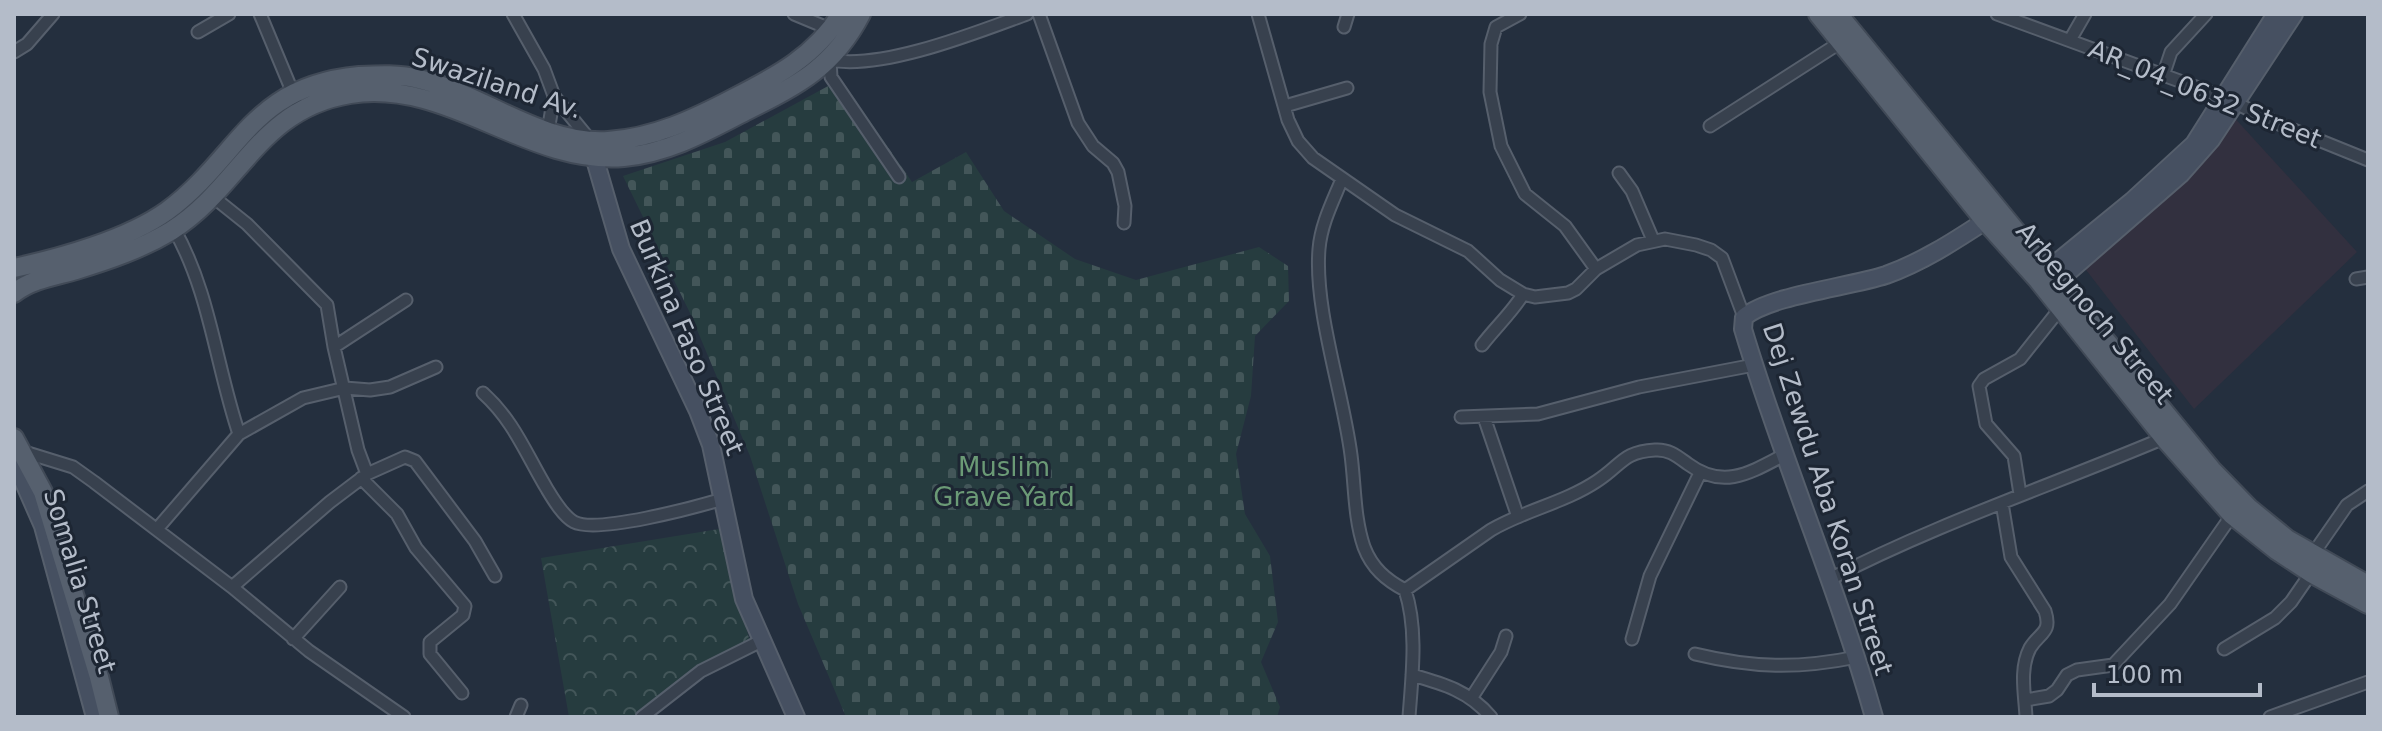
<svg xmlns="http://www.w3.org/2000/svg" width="2382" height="731" viewBox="0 0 2382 731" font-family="'DejaVu Sans',sans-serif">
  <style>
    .medical { fill: #32303f }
    .forest { fill: url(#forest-crowns) }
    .cemetery { fill: url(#cemetery-stones) }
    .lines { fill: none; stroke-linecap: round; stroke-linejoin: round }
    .street-casing { stroke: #565f6c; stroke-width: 15 }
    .secondary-casing { stroke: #565f6c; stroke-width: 20 }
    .primary-casing { stroke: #414a57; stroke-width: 22 }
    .street { stroke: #38414e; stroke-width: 11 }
    .secondary { stroke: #465061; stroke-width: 16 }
    .primary { stroke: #56606e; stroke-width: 18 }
    .labels { text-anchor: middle; stroke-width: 6; stroke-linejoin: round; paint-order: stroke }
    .street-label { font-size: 26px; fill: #b4bcc9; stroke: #1d2633 }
    .park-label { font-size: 26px; fill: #6b9a76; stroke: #1d2633 }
  </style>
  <defs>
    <pattern id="forest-crowns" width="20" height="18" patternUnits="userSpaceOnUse" patternTransform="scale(2)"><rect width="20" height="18" fill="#263c3f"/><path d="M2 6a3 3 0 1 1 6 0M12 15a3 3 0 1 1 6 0" fill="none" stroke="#435659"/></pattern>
    <pattern id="cemetery-stones" width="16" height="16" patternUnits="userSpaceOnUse" patternTransform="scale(2)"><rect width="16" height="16" fill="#263c3f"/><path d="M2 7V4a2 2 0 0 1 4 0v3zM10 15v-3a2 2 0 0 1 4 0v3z" fill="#435659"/></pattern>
  </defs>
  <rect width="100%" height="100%" fill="#242f3e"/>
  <!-- medical -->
  <path class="medical" d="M2231,114L2357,252L2194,409L2076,257Z"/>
  <!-- forest -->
  <path class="forest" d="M719,529L752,649L695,670L642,716L569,717L541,558Z"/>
  <!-- cemetery -->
  <path class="cemetery" d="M841,79L912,182L966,152L1004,211L1075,259L1136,280L1259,247L1288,266L1289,301L1255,336L1251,396L1236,454L1245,514L1270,556L1278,622L1261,662L1280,707L1277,717H846L798,604L750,456L690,313L623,176L725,142Z"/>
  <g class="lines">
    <!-- street casing -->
    <g class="street-casing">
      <path id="street" d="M260,14L300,110
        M513,14L544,69L554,96L590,140
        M794,14L830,29
        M1039,14L1078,123L1093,146L1113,163L1118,172L1125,206L1124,223
        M1258,14L1288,120L1298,141L1313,158L1395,215L1468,251L1500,280L1523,294L1535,297L1568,293L1576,289L1596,269L1637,245L1665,239L1696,245L1711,250L1722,258L1744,317
        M1520,14L1496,27L1491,44L1490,92L1501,146L1525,194L1565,226L1596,269
        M1997,14L2223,97L2279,124L2368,160
        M1344,27L1348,14
        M198,32L229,14
        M2070,40L2085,14
        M14,52L27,44L53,14
        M2163,76L2171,52L2206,14
        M1285,106L1347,88
        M1710,126L1841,42
        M548,131L554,96
        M1619,173L1632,191L1653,240
        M899,177L831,77L830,60C883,70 975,33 1027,14
        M1342,179C1333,201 1321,224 1319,249C1314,310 1343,392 1351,455C1355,485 1354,518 1364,547C1372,568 1386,580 1405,590C1418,629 1412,676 1409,717
        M212,196L247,224L327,305L334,347L358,450L367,474
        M174,229C210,292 216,366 239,434
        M2356,279L2368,277
        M1482,345C1494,329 1515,309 1523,294
        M334,347L406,300
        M483,393C514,421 526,454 547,489C553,499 563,516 574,522C597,534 696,507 723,499
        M1461,417L1538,414L1639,387L1754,365
        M1484,417L1518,517
        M18,450L73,467L94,482L232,587L309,651L404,717
        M361,478L397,514L416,548L465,606L463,615L430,642V654L462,693
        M2020,494L2014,456L1986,424L1979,386L1984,379L2020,359L2059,310
        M2002,503L2011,557L2045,611C2052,633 2040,632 2030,648C2019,669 2025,695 2026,717
        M157,529L239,434L303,398L345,388L370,390L390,387L436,367
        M2313,554L2347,505L2368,491
        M1830,579C1938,523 2053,485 2164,438
        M232,587L330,502L367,474L405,457L415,461L475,541L495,576
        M1405,590L1491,530C1525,510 1564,503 1597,481C1622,465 1622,452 1655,450C1669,449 1677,456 1688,464C1723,490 1750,473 1784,455
        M293,639L340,587
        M1632,639L1650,576L1700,473
        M2224,649L2275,618L2291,602L2311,573
        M1695,654C1753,668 1798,669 1857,657
        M1412,675C1444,684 1469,691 1491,717
        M1472,697L1501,652L1506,636
        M2026,700L2049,696L2057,690L2067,675L2077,670L2113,665L2170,604L2232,515
        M516,717L521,705
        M642,717L701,671L761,641
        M2270,717L2368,682"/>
    </g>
    <!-- secondary casing -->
    <g class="secondary-casing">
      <path id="secondary" d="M591,146L621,249L698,411L711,445L744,599L796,717
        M2039,277L2132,201L2194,144L2276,14
        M2050,288L2181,174L2211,140L2294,14
        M14,460L43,526L95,717
        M1874,717C1837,585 1782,460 1743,329L1744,317C1771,295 1850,287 1886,275C1922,262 1953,242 1985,221"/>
    </g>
    <!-- primary casing -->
    <g class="primary-casing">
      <path id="primary" d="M1818,14L1985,221L2037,279L2164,438L2232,515L2276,550L2311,573L2368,604
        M1838,14L2212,470L2249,508L2287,539L2368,585
        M14,268C61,258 128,239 167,211C241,156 250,86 359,76C379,75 400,74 419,79C482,94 541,145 608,141C654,138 694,119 734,98C777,76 815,56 841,14
        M14,293C32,279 55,276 76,270C109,260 141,249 171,231C241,187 258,109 350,94C448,78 527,165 624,157C670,153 709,130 748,110C799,85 834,66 861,14
        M14,438L43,492L99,677L109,717"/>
    </g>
    <!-- street -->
    <use href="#street" class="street"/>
    <!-- secondary -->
    <use href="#secondary" class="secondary"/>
    <!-- primary -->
    <use href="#primary" class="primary"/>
  </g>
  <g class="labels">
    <!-- street labels -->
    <g class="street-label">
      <text transform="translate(497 83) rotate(18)" y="9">Swaziland Av.</text>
      <text transform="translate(2205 94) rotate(22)" y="9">AR_04_0632 Street</text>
      <text transform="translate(2095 313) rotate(50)" y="9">Arbegnoch Street</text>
      <text transform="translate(687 337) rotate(67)" y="9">Burkina Faso Street</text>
      <text transform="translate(1828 499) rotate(72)" y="9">Dej Zewdu Aba Koran Street</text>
      <text transform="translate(80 581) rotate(73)" y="9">Somalia Street</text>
    </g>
    <!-- park labels -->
    <g class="park-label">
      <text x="1004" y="476">Muslim<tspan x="1004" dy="30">Grave Yard</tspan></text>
    </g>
  </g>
  <!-- border -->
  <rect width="2382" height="731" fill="none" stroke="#b4bcc9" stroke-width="32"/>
  <!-- scale -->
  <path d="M2094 683v12h166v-12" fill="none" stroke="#b4bcc9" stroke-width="4"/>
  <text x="2106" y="683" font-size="24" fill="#b4bcc9" stroke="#1d2633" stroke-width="6" paint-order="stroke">100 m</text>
</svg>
